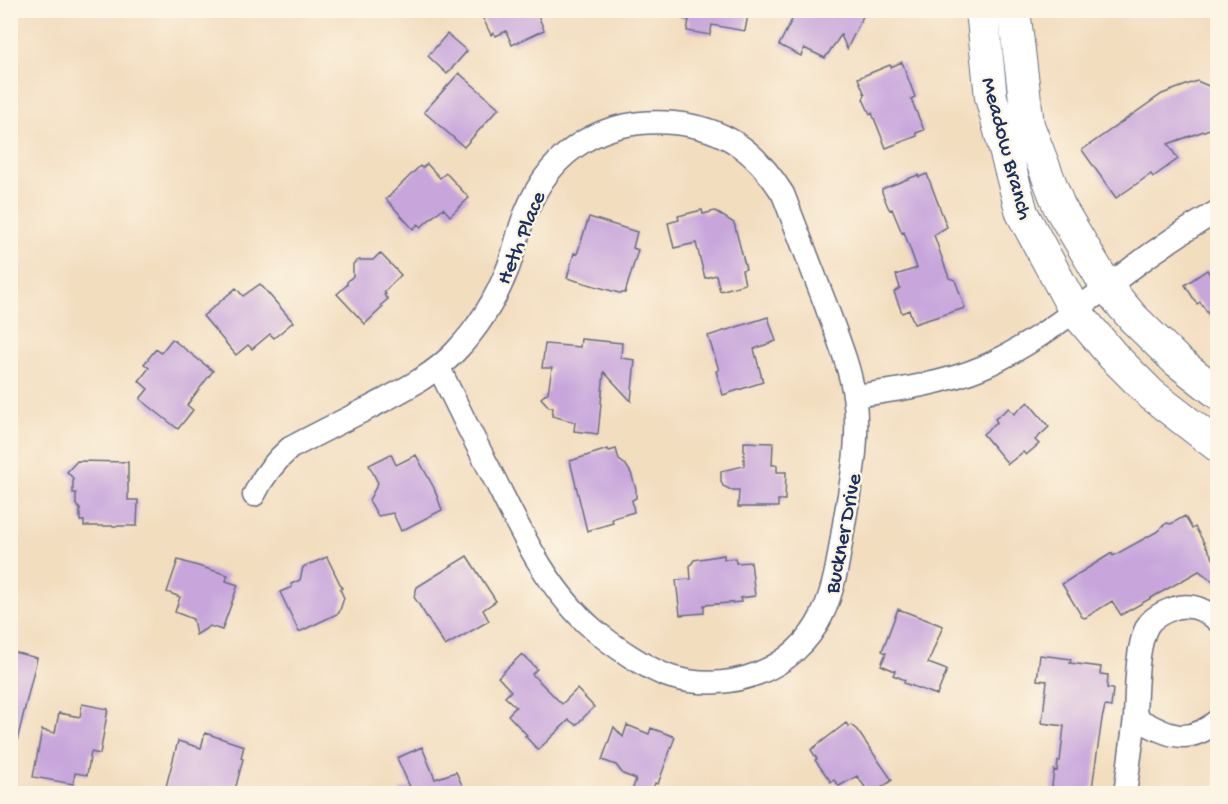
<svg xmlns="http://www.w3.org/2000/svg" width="1228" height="804" viewBox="0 0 1228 804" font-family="'Gochi Hand',sans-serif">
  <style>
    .building { fill: #c8a6dc }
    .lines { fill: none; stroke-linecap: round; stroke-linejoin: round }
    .minor-casing { stroke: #676c80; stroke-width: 25 }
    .secondary-casing { stroke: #676c80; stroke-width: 34 }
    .minor { stroke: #fff; stroke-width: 22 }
    .secondary { stroke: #fff; stroke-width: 32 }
    .labels { text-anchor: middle; stroke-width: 5; stroke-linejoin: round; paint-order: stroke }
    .street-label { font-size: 22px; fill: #1b2f5e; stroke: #fcf5e5 }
  </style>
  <rect width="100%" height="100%" fill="#fcf5e5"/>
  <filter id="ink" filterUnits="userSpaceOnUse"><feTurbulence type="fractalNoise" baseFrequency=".0167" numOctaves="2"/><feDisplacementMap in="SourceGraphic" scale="12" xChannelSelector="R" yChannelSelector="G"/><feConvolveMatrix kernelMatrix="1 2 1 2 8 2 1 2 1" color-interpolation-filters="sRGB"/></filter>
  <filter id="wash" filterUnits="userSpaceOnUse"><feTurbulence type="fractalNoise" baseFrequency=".008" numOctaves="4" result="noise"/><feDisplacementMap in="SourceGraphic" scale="24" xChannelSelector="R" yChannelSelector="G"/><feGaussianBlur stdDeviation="1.35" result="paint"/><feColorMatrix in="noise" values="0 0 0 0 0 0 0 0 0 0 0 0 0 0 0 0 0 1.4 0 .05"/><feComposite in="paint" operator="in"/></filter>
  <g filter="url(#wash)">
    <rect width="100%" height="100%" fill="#f3ddbf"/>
    <g id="blocks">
      <!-- building -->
      <path class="building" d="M479,10H536L544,30L512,45L506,31L496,36L494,33L491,35Z
        M683,10H749L745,31L712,25L710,35L687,31L689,20L682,19Z
        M797,10H866L847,49L841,35L825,58L804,48L801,56L779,45Z
        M447,34L467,51L447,74L428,56Z
        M902,62L915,97L911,99L924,130L916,133L917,136L886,148L872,113L870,114L863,99L865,95L858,78L890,65L891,67Z
        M459,73L499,108L464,147L424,112Z
        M1197,81L1218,90V126L1168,144L1178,159L1153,177L1151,174L1116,198L1082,150L1162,94Z
        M427,164L440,178L446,173L469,198L450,216L443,208L421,227L418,224L413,229L386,199L420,166L422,168Z
        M927,174L947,227L934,235L949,278L955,280L965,308L914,324L909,310L902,313L894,292L900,288L896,275L917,268L904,232L902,233L892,209L890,210L888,207L882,192V189L918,175L919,177Z
        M702,210L703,214L715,211L734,223L746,269L742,270L745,284L720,291L716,275L705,278L696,243L674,248L668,223L679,220L678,216Z
        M589,217L637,232L633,248L638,250L625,293H619L567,278L574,253L577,254Z
        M380,253L401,275L384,292L386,294L384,295L388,299L381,305L383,307L365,324L337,294L347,285V282L353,276V264L358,260H373Z
        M1207,270L1218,285V328L1200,302L1197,304L1185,285Z
        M260,284L293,322L274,338L270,334L252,349L248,345L236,355L203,316L236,288L243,296Z
        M768,317L776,341L754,349L763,382L723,395L716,371L719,370L708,336Z
        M172,339L213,371L187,405L193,410L178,429L140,399L148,389L139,381L149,368L144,364L156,349L161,353Z
        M581,339L622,343L621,358L635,360L631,401L604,372L598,434L574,431L575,422L552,416L553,407H549L541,398L548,392L552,368H542L545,344L580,347Z
        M1028,402L1049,427L1035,440L1039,444L1026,455L1023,452L1008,464L983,434L997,422L995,419L1009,408L1014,414Z
        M744,442L773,443L772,465H777V472H786L785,500H778V507H738L739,490H731L723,486L721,481V471L744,466Z
        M608,449L609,451L616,449L619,460L626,465L631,473L636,489V498L632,500L634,512L614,518L612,520L613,523L587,531L570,461Z
        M391,454L396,465L416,455L434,488L442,510L401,531L393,513L378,516L369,500L378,483L369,465Z
        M77,461L128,462V500H138L137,526H84V521H80V509L76,505V493H73V478L67,472Z
        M1185,516L1192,529L1195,527L1218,567V585L1199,571L1121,615L1112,601L1085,618L1082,617L1062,584L1112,553L1113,556L1160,530L1161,527L1167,523L1171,524Z
        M724,555V559L735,558L736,563L751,562L755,596L740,598L741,602L704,605V613L680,615L676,580L691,579L690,566L694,560Z
        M467,556L496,601L483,610L489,621L445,646L414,597L417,587Z
        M327,557L342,588L340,589L344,598L339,613L299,632L280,592L292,587L291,584L300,580L303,567Z
        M178,560L228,575L226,581L238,585L222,630L210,626L196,635L193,619L175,612L180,597L167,592Z
        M898,609L943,626L928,663L947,670L937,695L904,683L905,680L893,675L895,671L881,665L886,653L882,651Z
        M10,651L37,658L16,745L10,744Z
        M522,654L537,669L532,674L562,704L577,689L594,707L576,725L569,720L538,750L525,736L527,735L508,715L516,707L505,697L511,691L498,677Z
        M1040,655L1071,659L1070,663L1101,667L1100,674L1108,675L1107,688L1113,689L1111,707L1105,706L1102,719L1092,788H1088L1085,794H1051L1054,770L1057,771L1058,761H1060L1064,726L1042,723L1047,681L1037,680Z
        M82,704L108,709L100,754L91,752L87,775L75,773L73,784L33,777L42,730L55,733L59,713L80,717Z
        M846,723L849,727L851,725L857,730L892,780L873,794H870L857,776L839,786L834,780L831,782L815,760L817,759L811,750Z
        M627,725L649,734L651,728L675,737L658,784L655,783L651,794H631L636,779L623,774L616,765L602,760L614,727L623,737Z
        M205,733L244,746L241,758L243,759L234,794H164L178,741L201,748Z
        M422,747L435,779L456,772L466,794H401L400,790L410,787L397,758Z"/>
    </g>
  </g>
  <g filter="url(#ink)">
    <use href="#blocks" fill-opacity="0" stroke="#676c80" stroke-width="1.5"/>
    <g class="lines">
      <!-- minor casing -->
      <g class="minor-casing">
        <path id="minor" d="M854,396C897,390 943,384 983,367C1033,345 1076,310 1120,277C1151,253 1183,231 1218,211
          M254,495C263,476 274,462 290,448C317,434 344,420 371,407C401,391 431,377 455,352C478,328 496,299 508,268C515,250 518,230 526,212C552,148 605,117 674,123C725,128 756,151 783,194C797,230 811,267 825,303C836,334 849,363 854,395C860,435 853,473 846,512C840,546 837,584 822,615C795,671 729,694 671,677C648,670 612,645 593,629C548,590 522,534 496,482C476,444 457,406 439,368
          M1218,621C1206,610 1192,603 1175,608C1166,611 1154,616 1148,625C1136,645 1136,694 1135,718C1167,734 1186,748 1218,720
          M1125,794L1135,718"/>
      </g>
      <!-- secondary casing -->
      <g class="secondary-casing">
        <path id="secondary" d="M982,10L991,97L1022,213L1075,311L1113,356L1152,395L1218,446
          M1014,10L1028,125L1059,206L1107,287L1133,318L1177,361L1218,393"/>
      </g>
      <!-- minor -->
      <use href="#minor" class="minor"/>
      <!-- secondary -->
      <use href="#secondary" class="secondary"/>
    </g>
  </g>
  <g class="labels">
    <!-- street labels -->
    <g class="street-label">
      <text transform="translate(1009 148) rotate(75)" y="8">Meadow Branch</text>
      <text transform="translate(519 237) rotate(-68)" y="8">Heth Place</text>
      <text transform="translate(841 533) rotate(-79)" y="8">Buckner Drive</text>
    </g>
  </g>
  <!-- margin -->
  <rect width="1228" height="804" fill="none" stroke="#fcf5e5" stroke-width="36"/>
</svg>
